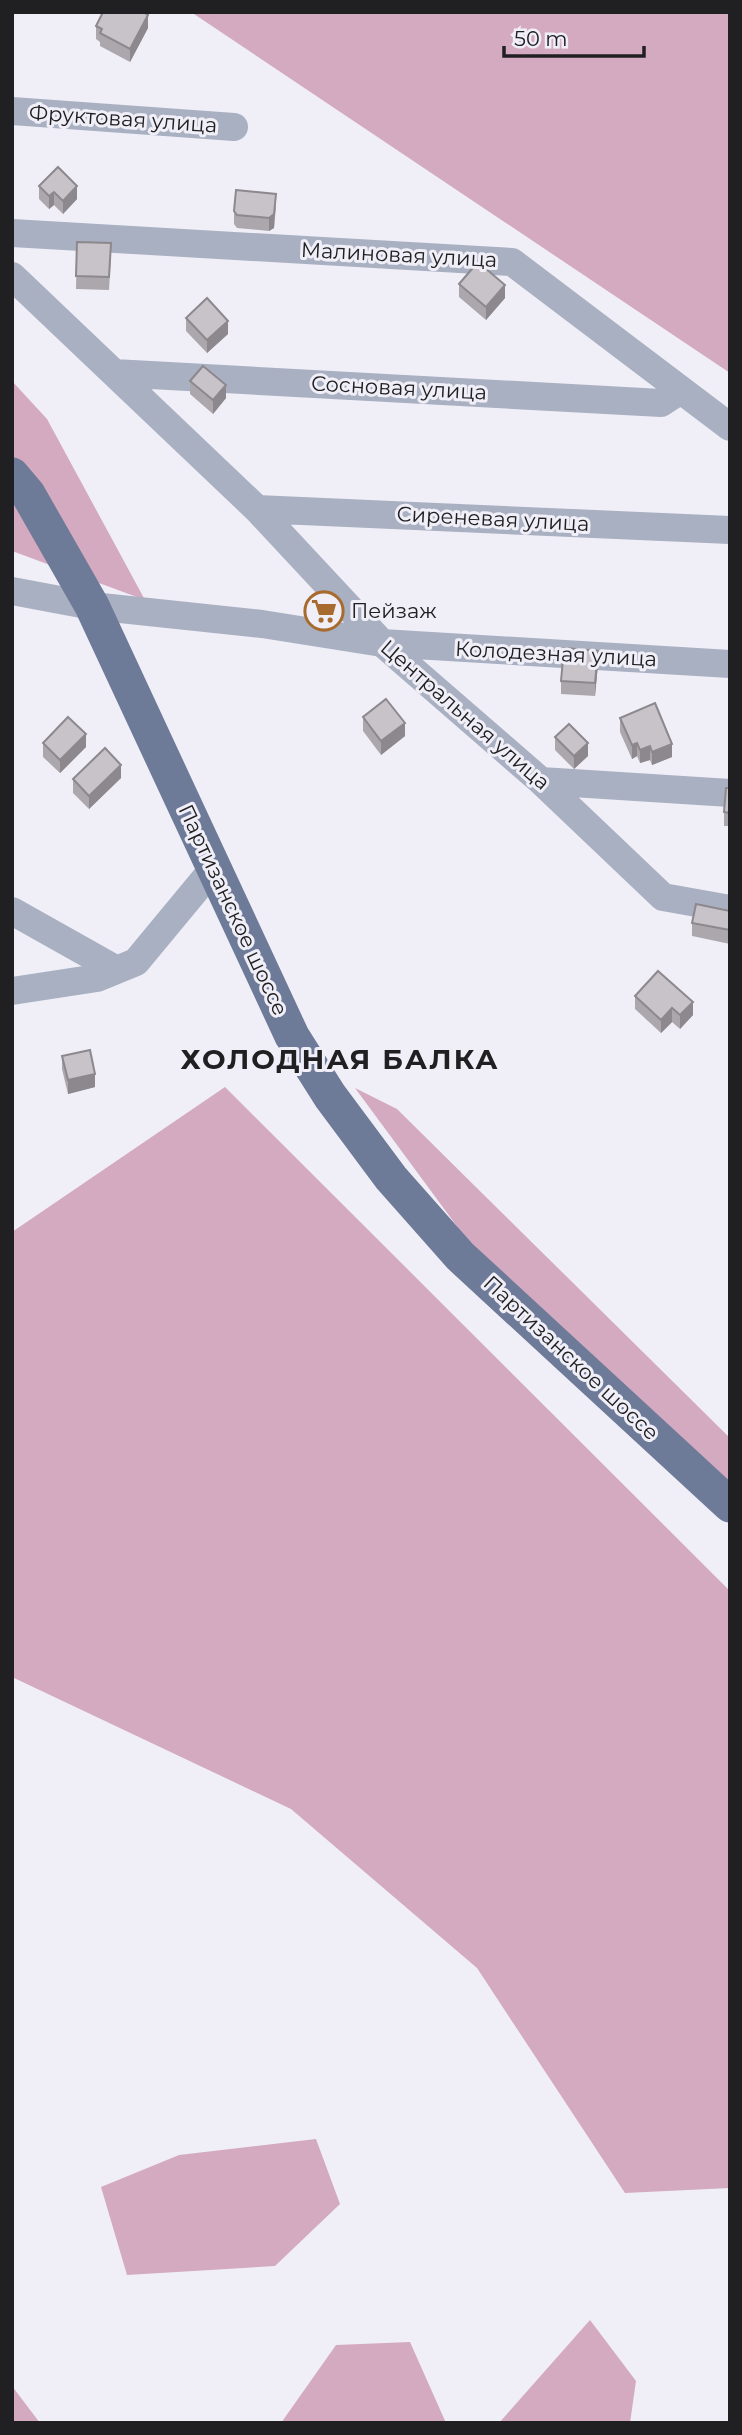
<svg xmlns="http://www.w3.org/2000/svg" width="742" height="2435" viewBox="0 0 742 2435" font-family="Montserrat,sans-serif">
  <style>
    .forest { fill: #d4aac1 }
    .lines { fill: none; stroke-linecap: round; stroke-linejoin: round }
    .minor { stroke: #a9b0c1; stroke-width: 28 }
    .major { stroke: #6d7a98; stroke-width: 35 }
    .wall { fill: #aca7ad }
    .shaded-wall { fill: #8c888d }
    .building { fill: #c8c2c9; stroke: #8c888d; stroke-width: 2 }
    .labels { text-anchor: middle; stroke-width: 6; stroke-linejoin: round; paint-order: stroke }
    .street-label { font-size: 21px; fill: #202023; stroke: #f0eff8 }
    .poi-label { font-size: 21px; fill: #202023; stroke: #f0eff8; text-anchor: start }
    .district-label { font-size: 28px; font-weight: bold; letter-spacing: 2px; fill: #202023; stroke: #f0eff8 }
  </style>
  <rect width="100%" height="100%" fill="#f0eff8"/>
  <!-- forest -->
  <path class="forest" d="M191,12H730V373Z
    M12,381L47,419L145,600L12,551Z
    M225,1087L730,1591V2188L625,2193L477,1968L291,1809L12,1677V1232Z
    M355,1088L397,1109L730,1438V1492L487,1267Z
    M316,2139L340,2204L275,2266L127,2275L101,2187L179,2155Z
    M590,2320L636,2381L630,2423H499Z
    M410,2342L446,2423H281L336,2345Z
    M12,2386L40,2423H12Z"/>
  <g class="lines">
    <!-- minor -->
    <path class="minor" d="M12,111L234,127
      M12,233L512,262L730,427
      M12,276L257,509L382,643L541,781L663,897L730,909
      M114,373L661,403L681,390
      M257,509L730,530
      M12,591L92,606L262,624L382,643L730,664
      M541,781L730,793
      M12,911L117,970
      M12,991L97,978L136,962L213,869"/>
    <!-- major -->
    <path class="major" d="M12,475L28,494L92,606L292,1036L330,1096L391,1178L460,1256L730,1505"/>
  </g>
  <!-- wall -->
  <path class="wall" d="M96,26L148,28L130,62L100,46V42L96,39Z
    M39,186L77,199L63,214L54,205L49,209L39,199Z
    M276,207L274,228L269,231L237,228L234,224V211Z
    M77,242L111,256L109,290L76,289Z
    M459,284L505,298L486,320L459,297Z
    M186,318L228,334L207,353L186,331Z
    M190,381L226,398L213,414L190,394Z
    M598,664L595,696L561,694V681Z
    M363,717L405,736L381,755L363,731Z
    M620,718L672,757L652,765L650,760L640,763L637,756L632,759L620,732Z
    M555,737L588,756L574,769L555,750Z
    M43,743L86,747L60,773L43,757Z
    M121,778L89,809L73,793V779Z
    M730,788V826H724V812Z
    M730,911V944L692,936V923Z
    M635,996L693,1015L680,1029L672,1022L661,1033L635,1009Z
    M62,1056L95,1087L68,1094L62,1069Z"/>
  <!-- shaded-wall -->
  <path class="shaded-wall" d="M148,15V28L130,62V49Z
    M77,186V199L63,214V201Z
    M54,192V205L49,209V196Z
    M276,194L274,228L269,231V218Z
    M505,285V298L486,320V307Z
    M228,321V334L207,353V340Z
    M226,385V398L213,414V400Z
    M598,651V664L595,696V683Z
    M405,723V736L381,755V741Z
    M86,734V747L60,773V760Z
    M588,743V756L574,769V756Z
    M637,743V756L632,759V745Z
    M672,744V757L652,765V752Z
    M650,746V760L640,763V750Z
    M121,765V778L89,809V796Z
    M693,1002V1015L680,1029V1015Z
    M672,1008V1022L661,1033V1020Z
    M95,1074V1087L68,1094V1080Z"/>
  <!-- building -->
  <path class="building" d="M103,12H143L148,15L130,49L100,33L102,29L96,26Z
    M58,167L77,186L63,201L54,192L49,196L39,186Z
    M236,190L276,194L274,214L269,218L237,215L234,211Z
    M77,242L111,243L109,277L76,276Z
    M478,262L505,285L486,307L459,284Z
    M207,298L228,321L207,340L186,318Z
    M203,366L226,385L213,400L190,381Z
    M564,648L598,651L595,683L561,681Z
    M386,699L405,723L381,741L363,717Z
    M655,703L672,744L652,752L650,746L640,750L637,743L632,745L620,718Z
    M68,717L86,734L60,760L43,743Z
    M569,724L588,743L574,756L555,737Z
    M105,748L121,765L89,796L73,779Z
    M726,788H730V813L724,812Z
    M696,904L730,911V930L692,923Z
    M658,971L693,1002L680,1015L672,1008L661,1020L635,996Z
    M90,1050L95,1074L68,1080L62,1056Z"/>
  <!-- icons -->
  <defs>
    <g id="supermarket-ring" transform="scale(2.0125)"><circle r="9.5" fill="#f0eff8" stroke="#a86b2f" stroke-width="1.5"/><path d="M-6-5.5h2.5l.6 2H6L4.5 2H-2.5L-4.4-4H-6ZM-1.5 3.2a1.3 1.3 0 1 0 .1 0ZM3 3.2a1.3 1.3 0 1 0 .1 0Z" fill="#a86b2f"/></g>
  </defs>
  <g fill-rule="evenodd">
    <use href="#supermarket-ring" x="324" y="611"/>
  </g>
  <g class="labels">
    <!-- street labels -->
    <g class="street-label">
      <text transform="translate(123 119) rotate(4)" y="7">Фруктовая улица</text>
      <text transform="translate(399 255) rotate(3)" y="7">Малиновая улица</text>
      <text transform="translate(399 388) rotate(3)" y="7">Сосновая улица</text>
      <text transform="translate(493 519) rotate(3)" y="7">Сиреневая улица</text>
      <text transform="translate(556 654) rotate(3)" y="7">Колодезная улица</text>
      <text transform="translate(465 715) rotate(41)" y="7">Центральная улица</text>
      <text transform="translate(233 910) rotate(65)" y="7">Партизанское шоссе</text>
      <text transform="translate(571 1358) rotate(43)" y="7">Партизанское шоссе</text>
    </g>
    <!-- poi labels -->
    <g class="poi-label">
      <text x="351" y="618">Пейзаж</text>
    </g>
    <!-- district labels -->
    <g class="district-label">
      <text x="340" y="1069">ХОЛОДНАЯ БАЛКА</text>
    </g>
  </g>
  <!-- border -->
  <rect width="742" height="2435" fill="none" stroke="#202023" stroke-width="28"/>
  <!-- scale -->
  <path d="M504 46v10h140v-10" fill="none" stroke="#202023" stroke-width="3.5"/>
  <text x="514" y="46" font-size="21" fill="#202023" stroke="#f0eff8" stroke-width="5" paint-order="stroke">50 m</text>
</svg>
